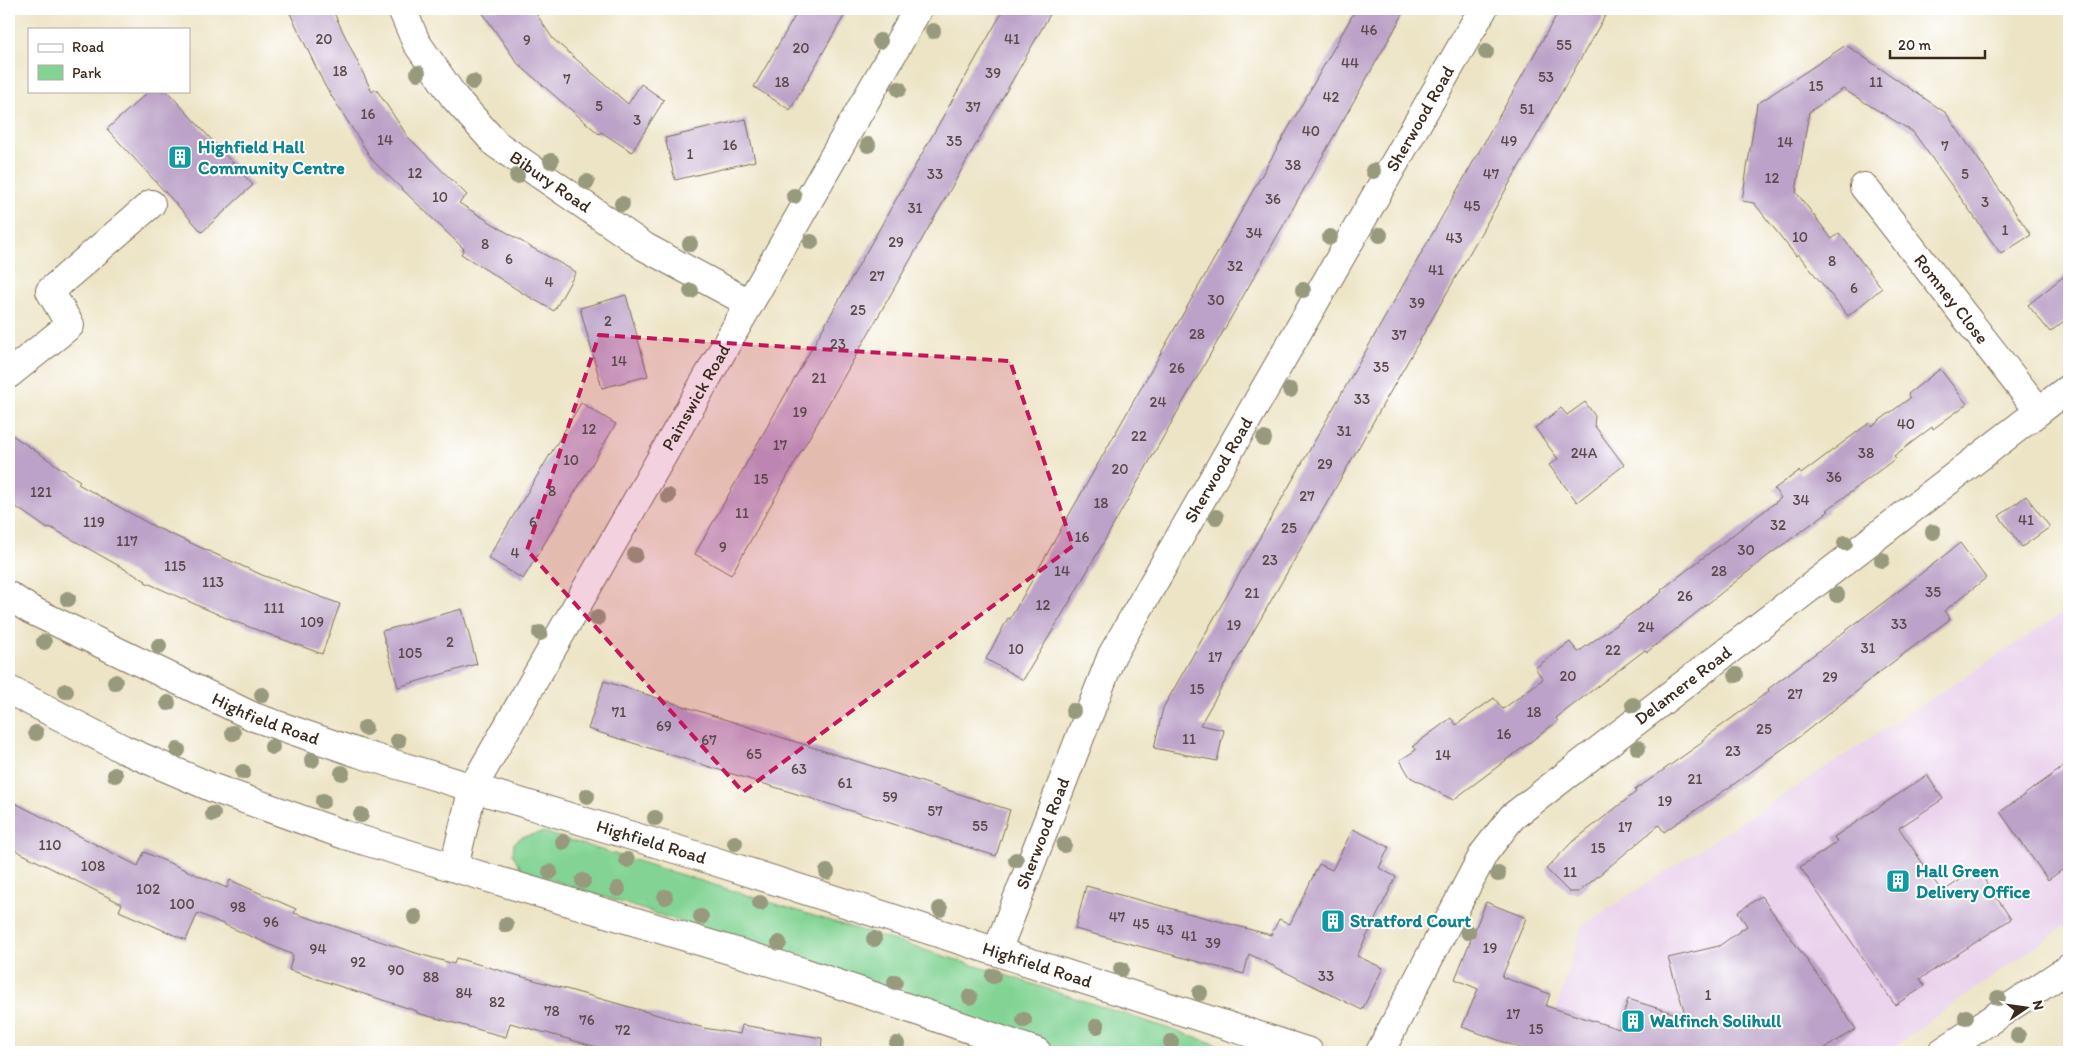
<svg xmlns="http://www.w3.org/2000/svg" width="2078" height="1061" viewBox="0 0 2078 1061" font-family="Itim,sans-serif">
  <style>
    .built { fill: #ead1ec }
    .green { fill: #83d494; stroke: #5f7f59 }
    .building { fill: #bca2c8 }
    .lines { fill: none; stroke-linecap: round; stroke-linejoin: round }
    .minor-casing { stroke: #796b58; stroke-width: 30 }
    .major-casing { stroke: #796b58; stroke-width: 30 }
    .highway-casing { stroke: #796b58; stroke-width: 30 }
    .minor { stroke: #fff; stroke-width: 28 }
    .major { stroke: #fff; stroke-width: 28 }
    .highway { stroke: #fff; stroke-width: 28 }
    .tree { fill: #979a7c }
    .marked { fill: #c2185b; fill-opacity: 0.2; stroke: #c2185b; stroke-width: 4; stroke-dasharray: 10 6; stroke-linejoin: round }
    .labels { text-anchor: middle; stroke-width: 4; stroke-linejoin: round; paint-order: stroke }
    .number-label { font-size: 15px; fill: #5b4848 }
    .street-label { font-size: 18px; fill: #3b2a1e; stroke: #fff }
    .culture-label { font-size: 18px; font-weight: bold; fill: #0d838f; stroke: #fff; text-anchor: start }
  </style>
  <rect width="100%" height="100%" fill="#fff"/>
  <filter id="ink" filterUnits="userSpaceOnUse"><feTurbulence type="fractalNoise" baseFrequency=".02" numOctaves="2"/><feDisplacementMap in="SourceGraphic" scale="10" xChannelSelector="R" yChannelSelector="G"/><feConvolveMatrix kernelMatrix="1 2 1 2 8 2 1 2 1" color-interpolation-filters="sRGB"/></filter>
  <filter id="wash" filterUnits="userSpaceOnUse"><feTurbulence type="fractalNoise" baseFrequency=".0096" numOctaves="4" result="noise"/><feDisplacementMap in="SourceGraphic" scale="20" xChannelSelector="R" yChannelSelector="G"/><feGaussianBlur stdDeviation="1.12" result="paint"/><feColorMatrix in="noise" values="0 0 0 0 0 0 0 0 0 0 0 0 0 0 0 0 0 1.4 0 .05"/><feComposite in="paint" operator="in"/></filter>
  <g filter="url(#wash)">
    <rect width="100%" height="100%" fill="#ede4c5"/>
    <!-- built -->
    <path class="built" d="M2069,609V923L1886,1052H1544L1582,926Z"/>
    <!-- green -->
    <path class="green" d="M543,832L1002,974L1240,1052H1064L807,963L522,870L513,855L514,843L522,837Z"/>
    <g id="blocks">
      <!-- building -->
      <path class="building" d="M288,9H332L372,92L376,89L408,137L467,195L459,203L529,246L576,272L554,311L521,292L461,254L464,249L373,161L325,86Z
        M480,9H533L553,39L628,104L641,84L664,100L632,152L601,132L599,134L518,64Z
        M799,9H848L790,110L754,87Z
        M1004,9H1053L731,575L695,554Z
        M1356,9H1406L1072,598L1023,680L986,659L1008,618L1010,619Z
        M1560,9H1609L1200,725L1224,730L1217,761L1154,748L1163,708Z
        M1846,45L1946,113L2031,235L2001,254L1913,132L1843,89L1809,112L1796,192L1832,239L1839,233L1882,288L1848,316L1798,254L1796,256L1754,203L1742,201L1757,104Z
        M149,91H167L253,185L202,232L107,129Z
        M746,119L755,161L675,180L665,138Z
        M2069,272V317L2050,332L2028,305Z
        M626,295L648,376L602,388L580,308Z
        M1940,369L1967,404L1933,429L1932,427L1894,456L1896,458L1827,510L1829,511L1769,555L1647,652L1645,650L1556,718L1558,721L1529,743L1453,800L1410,777L1400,760L1416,750L1413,746L1451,718L1456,725L1494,698L1503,709L1543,679L1535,668L1570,642L1578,652L1662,592L1661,590L1781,498L1774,489L1799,471L1801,474L1869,423L1872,426L1910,398L1908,394Z
        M1585,402L1595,416L1594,425L1624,465L1577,502L1549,465L1558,459L1535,428L1561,408L1567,415Z
        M581,403L616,424L523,579L488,558Z
        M9,433L80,481L78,484L155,527L262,575L340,604L322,654L233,621L145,582L146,581L50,527L48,529L9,502Z
        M2026,496L2050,527L2022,547L1999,516Z
        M1960,543L1986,578L1944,611L1950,619L1860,687L1861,688L1795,740L1734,784L1664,832L1659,825L1579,892H1569L1546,869L1571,843L1636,792L1635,790L1703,742L1702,740L1769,691L1768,689L1904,587Z
        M462,609L477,664L398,687L382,631Z
        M604,681L1010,810L996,856L588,729Z
        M2069,763V865L2048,880L2000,812Z
        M1927,775L1943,799L1899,828L1942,892L1977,869L2011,919L1920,979L1925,986L1895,1005L1800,867L1837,842L1834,837Z
        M9,800L138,866L144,852L227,888L230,880L296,909L294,913L419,954L454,964L456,958L704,1028L740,1034L742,1025L822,1038L821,1052H615L510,1023L506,1037L417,1013V1011L289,970L293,955L198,913L186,940L119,911L122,904L9,847Z
        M1353,829L1389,847L1379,868L1396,877L1357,956L1383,968L1362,1010L1249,954L1244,974L1075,929L1086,886L1271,935L1279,919L1290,924L1319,864L1332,870Z
        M1761,896L1856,1029L1819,1052H1531L1462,1027L1478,989L1455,979L1486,902L1526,918L1502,977L1550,994L1546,1006L1619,1029L1628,999L1686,1017L1668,958L1719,946L1747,926L1738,912Z"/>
    </g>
  </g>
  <g filter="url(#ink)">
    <use href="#blocks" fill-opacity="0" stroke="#796b58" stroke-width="1"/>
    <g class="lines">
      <!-- minor casing -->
      <g class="minor-casing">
        <g id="minor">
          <path id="s1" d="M402,9L416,42L454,97L496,144L645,247L749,303"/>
          <path id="s2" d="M1864,187L2039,411"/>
          <path d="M9,374L70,325L50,291L151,204"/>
          <path id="s3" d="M473,787L918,9"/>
          <path id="s4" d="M997,951L1112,655L1483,9"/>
          <path id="s5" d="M1380,1052L1484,853L1512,817L2069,388"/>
        </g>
      </g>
      <!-- major casing -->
      <g class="major-casing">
        <g id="major">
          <path id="s6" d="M9,596L31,610L254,717L358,753L695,855L1309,1052"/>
          <path d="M9,690L123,749L213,788L345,835L803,972L1037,1052"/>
          <path d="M454,867L473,787"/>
        </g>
      </g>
      <!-- highway casing -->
      <g class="highway-casing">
        <path id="highway" d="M1942,1052L2069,968"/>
      </g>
      <!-- minor -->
      <use href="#minor" class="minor"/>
      <!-- major -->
      <use href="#major" class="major"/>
      <!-- highway -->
      <use href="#highway" class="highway"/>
    </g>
    <!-- trees -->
    <g class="tree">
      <circle cx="933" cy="31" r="8"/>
      <circle cx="880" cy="41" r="8"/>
      <circle cx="1486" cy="52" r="8"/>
      <circle cx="418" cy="73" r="8"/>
      <circle cx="473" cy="82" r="8"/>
      <circle cx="899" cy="89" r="8"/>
      <circle cx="868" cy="145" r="8"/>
      <circle cx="551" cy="161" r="8"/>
      <circle cx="1373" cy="171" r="8"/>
      <circle cx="517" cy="176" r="8"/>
      <circle cx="587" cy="182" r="8"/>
      <circle cx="794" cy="196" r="8"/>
      <circle cx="622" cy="204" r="8"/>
      <circle cx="1380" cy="235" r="8"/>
      <circle cx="1330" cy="237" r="8"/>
      <circle cx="811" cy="242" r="8"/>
      <circle cx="690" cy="244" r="8"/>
      <circle cx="1303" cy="290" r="8"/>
      <circle cx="691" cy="291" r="8"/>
      <circle cx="1290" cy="390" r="8"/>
      <circle cx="1264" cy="439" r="8"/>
      <circle cx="668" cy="496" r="8"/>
      <circle cx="1216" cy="517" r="8"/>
      <circle cx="1933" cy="532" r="8"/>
      <circle cx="1845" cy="543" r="8"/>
      <circle cx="635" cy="555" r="8"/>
      <circle cx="1882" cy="560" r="8"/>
      <circle cx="1837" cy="595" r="8"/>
      <circle cx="68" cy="599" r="8"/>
      <circle cx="597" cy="618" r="8"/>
      <circle cx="540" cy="633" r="8"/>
      <circle cx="44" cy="642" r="8"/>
      <circle cx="159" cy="646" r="8"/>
      <circle cx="1736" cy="675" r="8"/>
      <circle cx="115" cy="682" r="8"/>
      <circle cx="66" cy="691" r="8"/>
      <circle cx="262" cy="695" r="8"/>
      <circle cx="168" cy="703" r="8"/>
      <circle cx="1633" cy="705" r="8"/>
      <circle cx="1073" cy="711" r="8"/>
      <circle cx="365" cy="728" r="8"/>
      <circle cx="36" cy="733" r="8"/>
      <circle cx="233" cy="733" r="8"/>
      <circle cx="398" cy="741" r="8"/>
      <circle cx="272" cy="747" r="8"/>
      <circle cx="1638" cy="748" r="8"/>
      <circle cx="178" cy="750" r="8"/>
      <circle cx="312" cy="760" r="8"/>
      <circle cx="243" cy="772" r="8"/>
      <circle cx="342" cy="773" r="8"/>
      <circle cx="115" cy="775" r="8"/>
      <circle cx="587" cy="796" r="8"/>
      <circle cx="323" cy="801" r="8"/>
      <circle cx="213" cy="814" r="8"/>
      <circle cx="361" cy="815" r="8"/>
      <circle cx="655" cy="818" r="8"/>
      <circle cx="563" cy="842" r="8"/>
      <circle cx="735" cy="843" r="8"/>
      <circle cx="1064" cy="845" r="8"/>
      <circle cx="627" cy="860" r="8"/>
      <circle cx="1016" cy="860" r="8"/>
      <circle cx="550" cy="872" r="8"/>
      <circle cx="827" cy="872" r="8"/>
      <circle cx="1498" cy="874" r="8"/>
      <circle cx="583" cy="881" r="8"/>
      <circle cx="618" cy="889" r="8"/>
      <circle cx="665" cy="897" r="8"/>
      <circle cx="760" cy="903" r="8"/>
      <circle cx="940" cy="909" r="8"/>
      <circle cx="415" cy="917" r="8"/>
      <circle cx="701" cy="917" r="8"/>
      <circle cx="506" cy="925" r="8"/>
      <circle cx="1468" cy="932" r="8"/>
      <circle cx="874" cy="939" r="8"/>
      <circle cx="779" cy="943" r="8"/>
      <circle cx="1121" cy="969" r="8"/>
      <circle cx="993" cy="976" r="8"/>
      <circle cx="895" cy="982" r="8"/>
      <circle cx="1200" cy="993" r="8"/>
      <circle cx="970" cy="997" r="8"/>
      <circle cx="1998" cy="998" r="8"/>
      <circle cx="1966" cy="1017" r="8"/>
      <circle cx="1024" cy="1020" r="8"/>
      <circle cx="1097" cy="1026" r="8"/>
      <circle cx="2018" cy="1036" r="8"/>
      <circle cx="1171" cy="1042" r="8"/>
      <circle cx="897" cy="1044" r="8"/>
    </g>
  </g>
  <!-- marked area -->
  <path class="marked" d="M599,335L1010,361L1073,546L743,792L527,550Z"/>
  <!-- icons -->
  <defs>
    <g id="building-square" transform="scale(1.25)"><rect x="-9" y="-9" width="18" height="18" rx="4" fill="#0f9aa8" stroke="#fff"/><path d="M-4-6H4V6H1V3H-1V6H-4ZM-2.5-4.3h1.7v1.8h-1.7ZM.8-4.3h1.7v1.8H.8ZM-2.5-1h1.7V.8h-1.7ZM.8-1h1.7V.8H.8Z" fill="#fff"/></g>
  </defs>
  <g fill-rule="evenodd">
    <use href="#building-square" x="180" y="157"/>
    <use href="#building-square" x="1898" y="881"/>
    <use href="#building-square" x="1333" y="921"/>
    <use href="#building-square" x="1633" y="1021"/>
  </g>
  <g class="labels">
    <!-- number labels -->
    <g class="number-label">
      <text x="1369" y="35">46</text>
      <text x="324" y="44">20</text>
      <text x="1012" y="44">41</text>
      <text x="527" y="45">9</text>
      <text x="1564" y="50">55</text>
      <text x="801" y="53">20</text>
      <text x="1350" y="68">44</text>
      <text x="340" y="76">18</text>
      <text x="993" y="78">39</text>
      <text x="1546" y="82">53</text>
      <text x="567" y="84">7</text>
      <text x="782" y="87">18</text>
      <text x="1876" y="87">11</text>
      <text x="1816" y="91">15</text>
      <text x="1331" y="102">42</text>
      <text x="599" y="111">5</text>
      <text x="973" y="112">37</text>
      <text x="1527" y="114">51</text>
      <text x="368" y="119">16</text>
      <text x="637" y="125">3</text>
      <text x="1311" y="136">40</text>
      <text x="385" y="145">14</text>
      <text x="954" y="146">35</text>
      <text x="1509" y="146">49</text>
      <text x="1785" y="147">14</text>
      <text x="730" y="150">16</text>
      <text x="1945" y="151">7</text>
      <text x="690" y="159">1</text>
      <text x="1293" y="170">38</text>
      <text x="415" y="178">12</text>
      <text x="935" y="179">33</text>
      <text x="1491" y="179">47</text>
      <text x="1965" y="179">5</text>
      <text x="1772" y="183">12</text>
      <text x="440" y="202">10</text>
      <text x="1273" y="204">36</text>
      <text x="1985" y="207">3</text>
      <text x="1472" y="211">45</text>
      <text x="915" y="213">31</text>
      <text x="2005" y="235">1</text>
      <text x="1254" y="238">34</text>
      <text x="1800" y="242">10</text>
      <text x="1454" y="243">43</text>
      <text x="896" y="247">29</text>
      <text x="485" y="249">8</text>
      <text x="509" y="264">6</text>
      <text x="1832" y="266">8</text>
      <text x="1235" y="271">32</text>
      <text x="1436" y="275">41</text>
      <text x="877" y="281">27</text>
      <text x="549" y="287">4</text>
      <text x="1854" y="293">6</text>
      <text x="1216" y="305">30</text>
      <text x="1417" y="308">39</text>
      <text x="858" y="315">25</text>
      <text x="608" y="326">2</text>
      <text x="1197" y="339">28</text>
      <text x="1399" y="340">37</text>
      <text x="838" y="349">23</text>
      <text x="619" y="366">14</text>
      <text x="1381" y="372">35</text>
      <text x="1177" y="373">26</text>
      <text x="819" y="383">21</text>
      <text x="1362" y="404">33</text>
      <text x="1158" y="407">24</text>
      <text x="800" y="417">19</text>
      <text x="1906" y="429">40</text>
      <text x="589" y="434">12</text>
      <text x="1344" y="436">31</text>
      <text x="1139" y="441">22</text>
      <text x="780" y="450">17</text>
      <text x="1584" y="458">24A</text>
      <text x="1866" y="458">38</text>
      <text x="571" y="465">10</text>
      <text x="1325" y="469">29</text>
      <text x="1120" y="474">20</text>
      <text x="1834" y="482">36</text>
      <text x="761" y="484">15</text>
      <text x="552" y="496">8</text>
      <text x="41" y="497">121</text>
      <text x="1307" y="501">27</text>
      <text x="1801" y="505">34</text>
      <text x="1101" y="508">18</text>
      <text x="742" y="518">11</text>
      <text x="2026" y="525">41</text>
      <text x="94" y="527">119</text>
      <text x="533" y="527">6</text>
      <text x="1778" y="530">32</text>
      <text x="1289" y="533">25</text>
      <text x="1082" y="542">16</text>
      <text x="127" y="546">117</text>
      <text x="723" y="552">9</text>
      <text x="1746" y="555">30</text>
      <text x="515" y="558">4</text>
      <text x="1270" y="565">23</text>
      <text x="175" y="571">115</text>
      <text x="1062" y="576">14</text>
      <text x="1719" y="576">28</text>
      <text x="213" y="587">113</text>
      <text x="1933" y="597">35</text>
      <text x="1252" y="598">21</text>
      <text x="1685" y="601">26</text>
      <text x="1043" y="610">12</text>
      <text x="274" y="613">111</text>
      <text x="312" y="627">109</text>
      <text x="1899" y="629">33</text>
      <text x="1234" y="630">19</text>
      <text x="1646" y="632">24</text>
      <text x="450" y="647">2</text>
      <text x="1868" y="653">31</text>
      <text x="1016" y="654">10</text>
      <text x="1613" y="655">22</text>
      <text x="410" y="658">105</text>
      <text x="1215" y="662">17</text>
      <text x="1568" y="681">20</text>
      <text x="1830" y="682">29</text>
      <text x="1197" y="694">15</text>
      <text x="1795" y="699">27</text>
      <text x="619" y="717">71</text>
      <text x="1534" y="717">18</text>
      <text x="664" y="731">69</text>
      <text x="1764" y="734">25</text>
      <text x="1504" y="739">16</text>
      <text x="1189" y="744">11</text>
      <text x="709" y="745">67</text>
      <text x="1733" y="756">23</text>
      <text x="754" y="759">65</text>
      <text x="1443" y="760">14</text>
      <text x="799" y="774">63</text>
      <text x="1695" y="784">21</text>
      <text x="845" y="788">61</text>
      <text x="890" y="802">59</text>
      <text x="1665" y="806">19</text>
      <text x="935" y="816">57</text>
      <text x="980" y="831">55</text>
      <text x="1625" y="832">17</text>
      <text x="50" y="850">110</text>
      <text x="1598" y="853">15</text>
      <text x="93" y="871">108</text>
      <text x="1570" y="877">11</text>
      <text x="148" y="894">102</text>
      <text x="182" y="909">100</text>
      <text x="238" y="912">98</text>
      <text x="1117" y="922">47</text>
      <text x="271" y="927">96</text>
      <text x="1141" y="929">45</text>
      <text x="1165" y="935">43</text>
      <text x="1189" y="941">41</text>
      <text x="1213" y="948">39</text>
      <text x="1490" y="953">19</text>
      <text x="318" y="954">94</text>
      <text x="358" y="967">92</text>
      <text x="396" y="975">90</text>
      <text x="1326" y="981">33</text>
      <text x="431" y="982">88</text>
      <text x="464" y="998">84</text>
      <text x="1708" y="1000">1</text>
      <text x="497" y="1007">82</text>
      <text x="552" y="1016">78</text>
      <text x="1513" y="1019">17</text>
      <text x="587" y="1025">76</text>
      <text x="1536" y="1034">15</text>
      <text x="623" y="1035">72</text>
    </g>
    <!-- street labels -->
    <g class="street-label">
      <text dy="6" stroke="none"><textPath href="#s4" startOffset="936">Sherwood Road</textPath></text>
      <text dy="6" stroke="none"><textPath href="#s1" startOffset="232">Bibury Road</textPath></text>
      <text dy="6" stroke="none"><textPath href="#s2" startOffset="142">Romney Close</textPath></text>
      <text dy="6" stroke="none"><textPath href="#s3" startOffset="449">Painswick Road</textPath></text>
      <text dy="6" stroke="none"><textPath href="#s4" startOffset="531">Sherwood Road</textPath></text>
      <text dy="6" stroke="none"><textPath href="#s5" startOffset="486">Delamere Road</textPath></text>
      <text dy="6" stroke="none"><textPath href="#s6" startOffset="285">Highfield Road</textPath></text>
      <text dy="6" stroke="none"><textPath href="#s4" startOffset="126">Sherwood Road</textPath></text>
      <text dy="6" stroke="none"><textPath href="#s6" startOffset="690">Highfield Road</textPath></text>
      <text dy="6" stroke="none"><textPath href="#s6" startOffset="1095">Highfield Road</textPath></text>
    </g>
    <!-- culture labels -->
    <g class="culture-label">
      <text x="198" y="153">Highfield Hall<tspan x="198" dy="21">Community Centre</tspan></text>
      <text x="1916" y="877">Hall Green<tspan x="1916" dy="21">Delivery Office</tspan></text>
      <text x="1350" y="927">Stratford Court</text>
      <text x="1650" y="1027">Walfinch Solihull</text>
    </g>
  </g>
  <!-- margin -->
  <rect width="2078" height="1061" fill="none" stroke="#fff" stroke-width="30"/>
  <!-- legend -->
  <rect x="28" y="28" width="162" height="65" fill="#ffffff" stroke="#b1aaa5"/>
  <rect x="38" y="44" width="25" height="8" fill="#ffffff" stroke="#b1aaa5"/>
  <text x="72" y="52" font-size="15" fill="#3b2a1e">Road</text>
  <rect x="38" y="65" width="25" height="15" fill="#83d494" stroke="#b1aaa5"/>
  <text x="72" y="78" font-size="15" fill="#3b2a1e">Park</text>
  <!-- north arrow -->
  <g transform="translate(2026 1008) rotate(77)" stroke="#ffffff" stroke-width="4" paint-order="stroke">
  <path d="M0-4L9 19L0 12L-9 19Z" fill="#3b2a1e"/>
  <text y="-8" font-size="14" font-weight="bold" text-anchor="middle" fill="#3b2a1e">N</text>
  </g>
  <!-- scale -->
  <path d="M1890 50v8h95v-8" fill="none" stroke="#3b2a1e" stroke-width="2.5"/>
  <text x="1898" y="50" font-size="15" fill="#3b2a1e" stroke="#ffffff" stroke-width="4" paint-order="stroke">20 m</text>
</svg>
